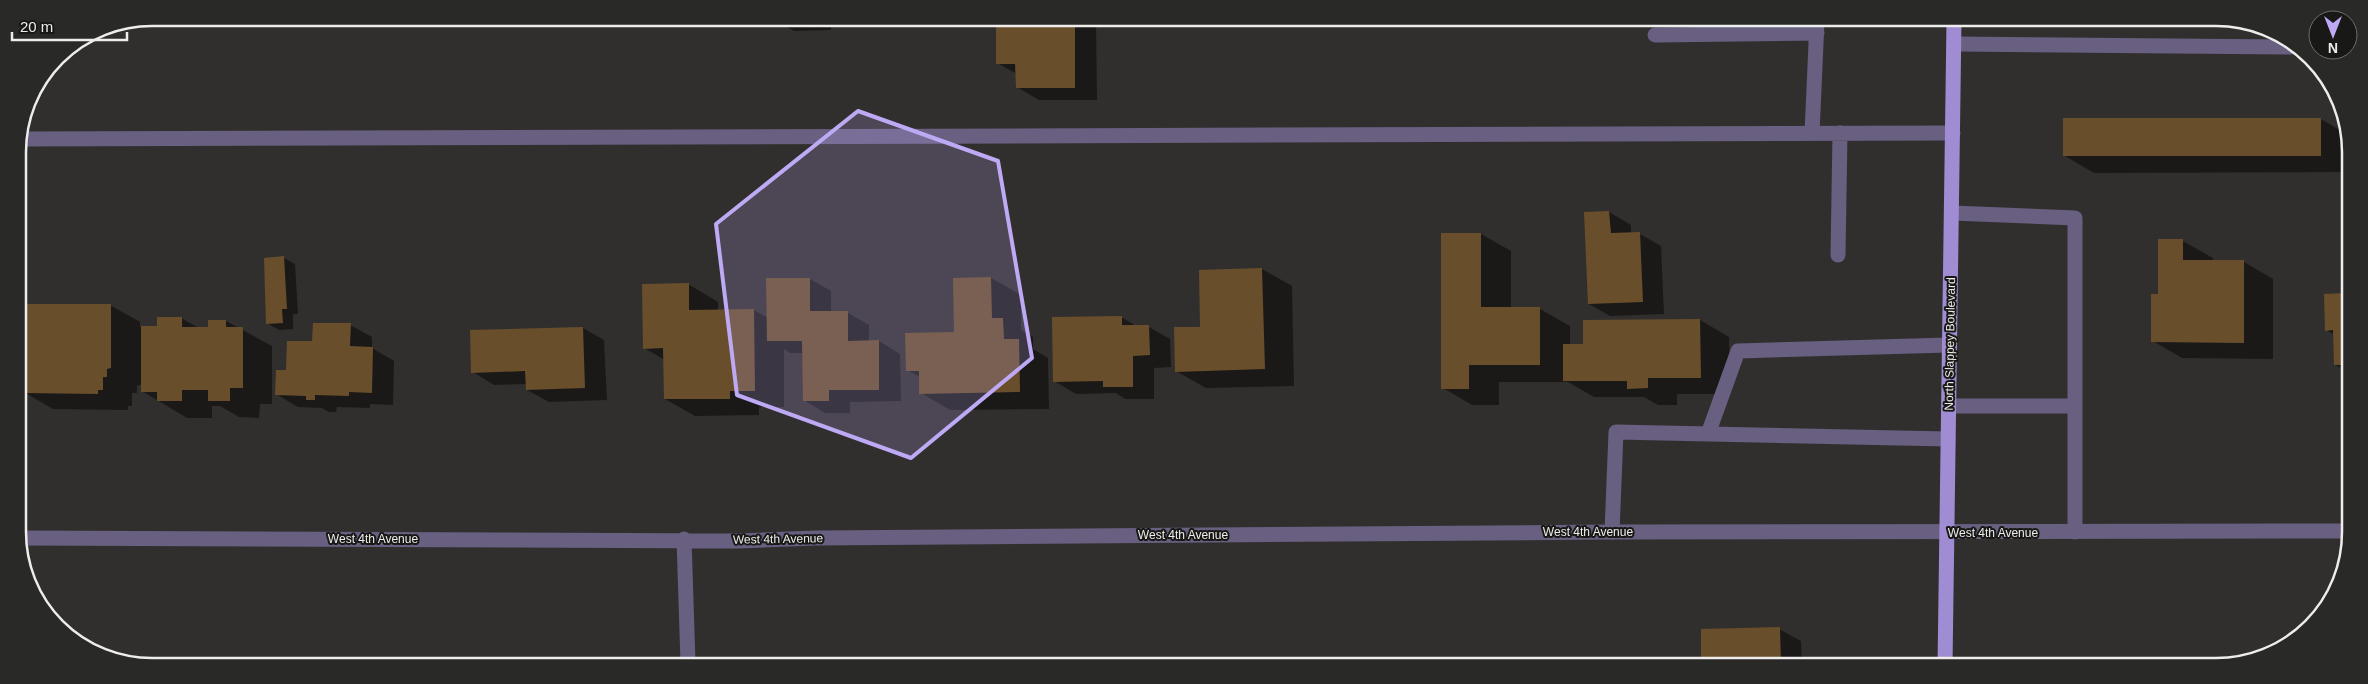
<svg xmlns="http://www.w3.org/2000/svg" width="2368" height="684" viewBox="0 0 2368 684" font-family="Arial,sans-serif">
  <style>
    .shadow { fill: #0007 }
    .building { fill: #694e2b }
    .lines { fill: none; stroke-linecap: round; stroke-linejoin: round }
    .lane { stroke: #685f81; stroke-width: 15 }
    .street { stroke: #685f81; stroke-width: 15 }
    .primary { stroke: #a08cd2; stroke-width: 15 }
    .marked { fill: #bea9f5; fill-opacity: 0.2; stroke: #bea9f5; stroke-width: 4; stroke-linejoin: round }
    .labels { text-anchor: middle; stroke-width: 4; stroke-linejoin: round; paint-order: stroke }
    .street-label { font-size: 12px; fill: #eeedeb; stroke: #181816 }
    .rim { fill: none; stroke: #eeedeb; stroke-width: 2.5 }
  </style>
  <rect width="100%" height="100%" fill="#312f2d"/>
  <!-- shadow -->
  <path class="shadow" d="M773,19H831V30L794,31Z
    M997,19L1096,20L1097,100H1039L1017,87V74L997,63Z
    M2321,119L2348,135V172L2094,173L2065,156Z
    M1609,212L1631,225V234H1640L1661,246L1664,314L1610,316L1589,304L1585,213Z
    M1481,234L1511,251V309H1540L1570,326V345H1585L1700,320L1729,337L1730,394H1677V405H1658L1644,397H1594L1568,382H1499V405H1472L1443,388Z
    M2160,241H2183L2213,258V262H2244L2273,279V359L2182,358L2153,341L2160,295Z
    M284,258L295,264L298,314H293V329L279,330L267,323Z
    M1262,269L1292,286L1294,386L1206,388L1176,371L1202,328L1200,271Z
    M991,278L1021,295V330L1033,337V349L1048,358L1049,409L950,410L921,393L920,377L907,370L956,333Z
    M810,279L831,291V313H848L869,325V341H879L900,354L901,401L850,402V413H825L804,400L803,353H790L784,349V407H759V415L695,416L665,399V360L644,348L688,284L718,302V311L754,310L768,318Z
    M2325,295H2347V371L2335,365V335L2326,330Z
    M19,305H110L140,322V327H158L181,318L199,328H210V321H226L272,346V404H260L259,418L239,417L220,406H212V418H187L142,391V384L137,386V393H132V406H128V410L53,409L22,391V410H19Z
    M1121,317L1138,327H1149L1170,339L1171,367L1154,368V399H1125L1116,393L1076,394L1054,381Z
    M350,325L372,337V348L394,361L393,405L370,404V408L337,407L336,412H329L322,408L298,407L276,394L288,371L313,342Z
    M583,328L604,340L607,400L549,402L527,390V384L494,385L473,372Z
    M1779,629L1801,641L1802,665H1703L1702,631Z"/>
  <!-- building -->
  <path class="building" d="M996,19H1075V88H1016L1015,64H996Z
    M2063,118H2321V156H2063Z
    M1609,211L1611,233L1640,232L1643,302L1588,304L1584,212Z
    M1441,233H1481V307H1540V365H1469V389H1441Z
    M2158,239H2183V260H2244V343L2151,342V294H2158Z
    M284,256L287,309H282L283,323L266,324L264,258Z
    M1262,268L1265,369L1175,372L1174,327H1200L1199,270Z
    M991,277L992,318H1003L1004,339H1019L1020,392L919,394V371H906L905,333L954,332L953,278Z
    M766,278H810V311H848V341L879,340V390H829V401H803L802,341H767Z
    M689,283V310L754,309L755,391H730V399H664L663,348L643,349L642,284Z
    M2347,293V365H2334L2333,330L2325,331L2324,294Z
    M19,304H111V368L107,369V377H103V390H98V394L22,393V388H19Z
    M1122,316V325H1149L1150,355L1133,356V387H1103V381L1053,382L1052,317Z
    M157,317H182V327H208V320H226V327H243V388H230V401H208V390H182V401H157V392H141V326H157Z
    M1700,319L1701,378H1648V388L1627,389V381H1563V344H1583V320Z
    M313,323H351L350,346L373,347L372,393L349,392V396L315,395V400H306V396L275,395L276,370H286L287,341H312Z
    M583,327L585,388L526,390L525,371L471,373L470,330Z
    M1780,627L1781,665H1701V629Z"/>
  <g class="lines">
    <!-- lane -->
    <path class="lane" d="M1655,35L1817,33
      M1954,44L2291,47
      M1812,133L1817,21
      M19,139L1953,133
      M1952,213L2075,218V532
      M1838,255L1840,133
      M1949,406H2074
      M1708,434L1738,351L1949,345
      M1612,532L1616,432L1948,439"/>
    <!-- street -->
    <path class="street" d="M20,538L737,541L816,538L1612,532L2346,531
      M684,539L688,663"/>
    <!-- primary -->
    <path class="primary" d="M1945,666L1954,21"/>
  </g>
  <!-- marked area -->
  <path class="marked" d="M858,111L998,161L1032,358L911,458L737,395L716,224Z"/>
  <g class="labels">
    <!-- street labels -->
    <g class="street-label">
      <text transform="translate(1950 344) rotate(-89)" y="4">North Slappey Boulevard</text>
      <text x="1588" y="536">West 4th Avenue</text>
      <text x="1993" y="537">West 4th Avenue</text>
      <text x="1183" y="539">West 4th Avenue</text>
      <text x="373" y="543">West 4th Avenue</text>
      <text transform="translate(778 539) rotate(-1)" y="4">West 4th Avenue</text>
    </g>
  </g>
  <!-- crop -->
  <path d="M0 0H2368V684H0ZM152 26H2216A126 126 0 0 1 2342 152V532A126 126 0 0 1 2216 658H152A126 126 0 0 1 26 532V152A126 126 0 0 1 152 26Z" fill="#292927" fill-rule="evenodd"/>
  <path class="rim" d="M152 26H2216A126 126 0 0 1 2342 152V532A126 126 0 0 1 2216 658H152A126 126 0 0 1 26 532V152A126 126 0 0 1 152 26Z"/>
  <!-- north arrow -->
  <g transform="translate(2333 35) rotate(180)"><circle r="24" fill="#181816" stroke="#6e6d6b"/>
  <path d="M0-4L9 19L0 12L-9 19Z" fill="#bea9f5"/>
  <text y="-8" font-size="14" font-weight="bold" text-anchor="middle" fill="#eeedeb">N</text>
  </g>
  <!-- scale -->
  <path d="M12 32v8h115v-8" fill="none" stroke="#eeedeb" stroke-width="2.5"/>
  <text x="20" y="32" font-size="15" fill="#eeedeb" stroke="#181816" stroke-width="4" paint-order="stroke">20 m</text>
</svg>
